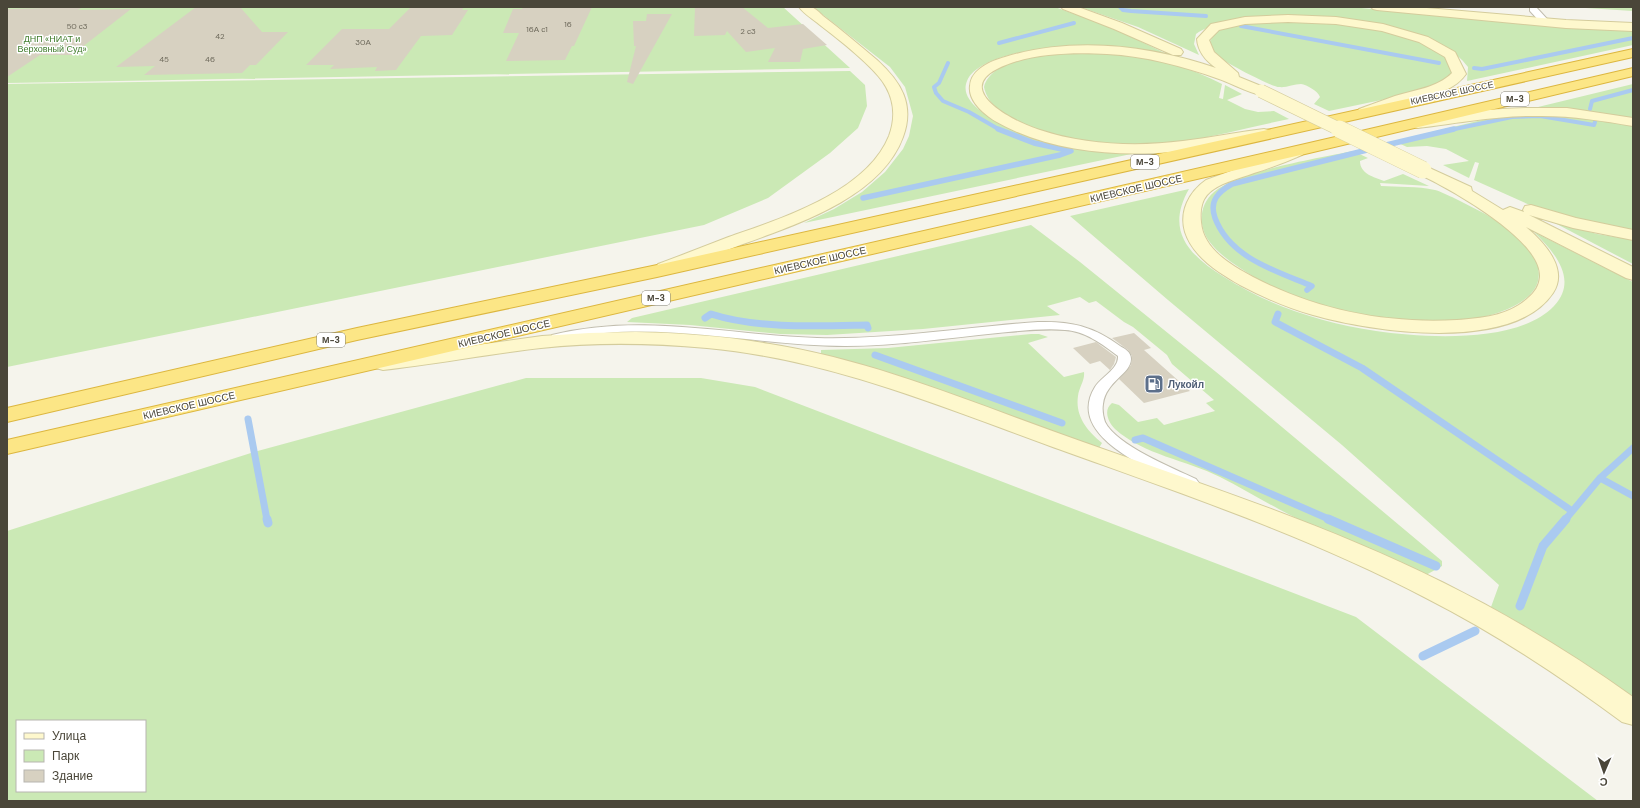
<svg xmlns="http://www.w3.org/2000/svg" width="1640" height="808" viewBox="0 0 1640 808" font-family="'DM Sans',sans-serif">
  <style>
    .green { fill: #cbe9b5; fill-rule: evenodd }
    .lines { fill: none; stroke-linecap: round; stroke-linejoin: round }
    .stream-far3 { stroke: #aacaf0; stroke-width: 4 }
    .stream-far2 { stroke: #aacaf0; stroke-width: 5.5 }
    .stream-far1 { stroke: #aacaf0; stroke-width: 7 }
    .stream { stroke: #aacaf0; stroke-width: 9 }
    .building { fill: #d7d1c1 }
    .service-casing { stroke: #c1bdae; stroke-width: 2 }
    .secondary-casing { stroke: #d4cc9c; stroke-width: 2 }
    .trunk-casing { stroke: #dcb63f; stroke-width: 2 }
    .service { fill: #fff; fill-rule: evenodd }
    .secondary { fill: #fef8cd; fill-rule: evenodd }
    .trunk { fill: #fce686; fill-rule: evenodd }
    .secondary-bridge-far1-casing { stroke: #d4cc9c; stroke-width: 14; stroke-linecap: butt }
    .secondary-bridge-casing { stroke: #d4cc9c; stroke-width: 18; stroke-linecap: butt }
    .secondary-bridge-far1 { stroke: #fef8cd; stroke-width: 13 }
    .secondary-bridge { stroke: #fef8cd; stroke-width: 17 }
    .labels { text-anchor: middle; stroke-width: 3; stroke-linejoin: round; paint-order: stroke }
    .number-label { font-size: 8px; fill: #6d695b }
    .far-park-label { font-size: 9px; fill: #407c2c; stroke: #fff }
    .far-street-label { font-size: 9px; fill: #4a4639; stroke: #fff }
    .shield { fill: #fff; stroke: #807e74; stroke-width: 1 }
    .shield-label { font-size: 9px; font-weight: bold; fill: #4a4639 }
    .street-label { font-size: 10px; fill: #4a4639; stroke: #fff }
    .service-label { font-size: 10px; font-weight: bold; fill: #4e5e75; stroke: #fff; text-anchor: start }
  </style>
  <rect width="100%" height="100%" fill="#f5f4ec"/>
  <!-- green -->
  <path class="green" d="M7,7H783L850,68L7,83Z
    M813,7H1055L1115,29L1175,58C1144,54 1113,47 1081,46C1055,45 978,53 967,81C959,100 986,115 999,123L1136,153L804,223L834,209L862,192L885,172L903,149L909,136L913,116L905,87L890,67Z
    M1080,7H1350L1577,27L1633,29V45L1467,81L1468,67C1432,14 1244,0 1196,34L1194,44L1199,55L1138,27Z
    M1570,7H1633V11Z
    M1266,17L1386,29L1433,47L1451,62L1452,74L1442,82L1410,94L1329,111L1314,104L1320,97C1318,91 1307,85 1301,84C1294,84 1286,88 1279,87C1272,87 1224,62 1219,57C1214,52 1211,47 1210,41L1217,31Z
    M1060,53C1080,53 1102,52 1122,54C1157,57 1191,68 1222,84L1219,98L1223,99L1225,85L1242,94L1227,100L1245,109L1258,112L1274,111L1289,119C1255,126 1220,135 1186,141C1133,150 1074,145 1025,125C1008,117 988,107 984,87C990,61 1037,56 1060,53Z
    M850,71L865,85L867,106L858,128L830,153L768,198L704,225L7,367V84Z
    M1633,84V119L1573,110L1538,107Z
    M1528,115L1574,116L1633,126V231L1577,220L1532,206L1474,180L1479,163L1475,162L1469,178L1443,165L1469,161L1446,149L1427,146L1407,147L1394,141L1482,120Z
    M1353,151L1368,158L1360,161C1360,174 1374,177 1384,181L1403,174L1429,186L1380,183L1381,186C1398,187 1417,186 1435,190C1440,191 1447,195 1452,197C1473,208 1498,218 1514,235C1522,242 1532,251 1536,261C1555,306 1475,322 1446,322C1375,322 1300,308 1240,268C1229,261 1217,252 1209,241C1198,225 1199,205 1214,192C1238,171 1319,158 1353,151Z
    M1189,189C1165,231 1189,255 1224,277C1269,306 1323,323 1376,331C1424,338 1518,344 1554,306C1579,279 1554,252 1534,232L1633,282V698L1526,627L1491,607L1499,585L1342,445L1168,300L1070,216Z
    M1551,221L1597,234L1633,240V264Z
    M1031,225L1080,262L1221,376L1442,561V566L1426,575C1383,556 1340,538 1298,519C1271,506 1246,490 1220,477C1186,460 1144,455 1115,429C1108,422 1103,410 1112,403L1119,405L1138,422L1157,418L1164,425L1215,411L1206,403L1214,400L1172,364L1167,355L1133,327L1124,322L1096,301L1089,303L1080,297L1047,306L1060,315L923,329L827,335L780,334L690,325L627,322L632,318Z
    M1031,334H1039L1048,337L1028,343L1064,377L1084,372C1085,381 1079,387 1078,396C1075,416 1087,431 1102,443L1099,448C1008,414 916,381 821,354V350L888,348Z
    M526,378H701L755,387L1356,617L1598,801H7V531L254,452ZM17,721H145V791H17Z"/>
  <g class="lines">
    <!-- stream-far3 -->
    <path class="stream-far3" d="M1120,7L1123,10L1131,11L1206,16
      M1241,26L1439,63
      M999,43L1074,23
      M948,63L939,83L934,87L936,93L943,101L969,112L1000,130
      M1474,68L1482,69L1633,38
      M1590,109L1592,101L1633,90
      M1450,130L1512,117L1540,116L1594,125L1595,122"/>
    <!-- stream-far2 -->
    <path class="stream-far2" d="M1382,146L1454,129
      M863,198L1060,155L1071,151L1034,143L998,129
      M1307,290L1312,286C1276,271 1230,258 1215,218C1209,201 1218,192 1232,184L1371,149"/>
    <!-- stream-far1 -->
    <path class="stream-far1" d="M1278,314L1275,322L1362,368L1572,511
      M705,318L711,314C757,329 819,326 867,325L868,328
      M875,355L1062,423
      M248,419L267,520
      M1135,440L1143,438L1331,520
      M1600,478L1633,496
      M1565,520L1600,478L1633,448"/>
    <!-- stream -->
    <path class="stream" d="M267,519L268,523
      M1328,519L1436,566
      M1520,606L1543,546L1566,519
      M1423,656L1475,631"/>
  </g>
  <!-- building -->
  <path class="building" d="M83,7L78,10L131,9L72,55H40L7,77V9Z
    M196,7H240L262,32H288L256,65H250L242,73L144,75L155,66L116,67Z
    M411,7H464L462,10H468L452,35L421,36L396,70L375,71L377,67L330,69L334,65H306L342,29H389Z
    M523,7H592L574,46H572L565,60L506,61L519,33H503L513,9H522Z
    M695,7H742L768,28L803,24L827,45L803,49L800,62H768L775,48L746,52L727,31L725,35L694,36Z
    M647,14H672L633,84L627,82L636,46H634L633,21H646Z
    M1134,333L1151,348L1144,350L1190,391L1144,403L1119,379L1131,365L1132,356L1128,350L1112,338Z
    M1096,342L1116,357L1114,364L1110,370L1100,361L1090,364L1073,348Z"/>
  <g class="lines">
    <!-- service casing -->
    <g class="service-casing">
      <path id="service" d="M1530,7H1536L1548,20V24H1542L1530,11Z
        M1038,322C1071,321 1093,326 1120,346C1125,349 1131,352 1131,359C1131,374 1106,381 1103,404C1102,410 1103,416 1105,422C1116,445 1173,468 1196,479L1199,483L1196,487L1191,488L1186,487C1153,470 1064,437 1095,387C1101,377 1119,369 1118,356C1102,344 1085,331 1065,330C1043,328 1020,331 998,333C947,338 896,346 845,346C765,346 685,326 604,333C588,335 573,338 557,342L552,341L551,338L552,335C642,313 727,335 817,338C891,340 964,327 1038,322Z"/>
    </g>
    <!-- secondary casing -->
    <g class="secondary-casing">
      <path id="secondary" d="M799,7C803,7 808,6 811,7C815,8 820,13 823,16C842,30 859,45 877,60C901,82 915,104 903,137C881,197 798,224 743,244C721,252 700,261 678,269L664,274L658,272L655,268L658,264C680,256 703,247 726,238C779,219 866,193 889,136C895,120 895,103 886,87C877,69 837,38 820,25C813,19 804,14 799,7Z
        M1061,7H1078L1122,23L1181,49L1183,52L1181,55H1173L1114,29L1063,9Z
        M1371,7H1415L1566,20L1633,23V31L1566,28L1377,10L1373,9Z
        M1288,15L1336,17L1383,24L1428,37L1455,52L1466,74C1452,94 1426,95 1404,102C1393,106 1381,111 1369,115L1364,116L1359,115L1357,112L1359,109C1371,105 1383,100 1395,96C1414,90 1437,88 1452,73L1445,57L1419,42L1382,31L1336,24L1288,22L1245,24L1219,30L1209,40L1214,52L1238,73L1239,77L1266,88L1268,91L1266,94L1261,95C1247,92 1233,84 1219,79C1183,66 1145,56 1107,54C1073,52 1028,53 997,69C952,92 1019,124 1040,130C1085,145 1137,147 1183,141C1210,138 1237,132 1264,129L1269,130L1271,133L1269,136L1264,137C1233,141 1203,149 1171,152C1113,157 1047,151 995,121C984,114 968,101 970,86C971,69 991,61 1005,57C1073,36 1149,45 1216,68C1206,61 1198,52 1197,39L1211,24L1245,17Z
        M1527,108H1567L1633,118V126C1603,121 1573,116 1542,116C1501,115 1459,123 1418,128L1413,127L1411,124L1413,121C1448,112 1491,109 1527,108Z
        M1297,147L1302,149L1305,152L1302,155C1286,162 1270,168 1254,173C1238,179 1218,183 1207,195C1201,202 1200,213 1201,222C1203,249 1231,265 1253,277C1316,310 1386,324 1457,320C1483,318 1508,316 1528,298C1535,292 1539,286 1540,277C1542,239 1448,188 1417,173L1415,170L1417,167L1423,165L1471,187L1472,191L1503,210L1510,207L1524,212L1523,210L1525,206L1531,205L1576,218L1633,230V240L1573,228L1529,215L1633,267V280L1626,278L1526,227C1544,242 1569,269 1553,293C1513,353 1372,332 1313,315C1287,308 1263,297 1240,285C1219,273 1193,257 1185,232C1179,211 1189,192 1206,180Z
        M636,332C680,333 725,336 770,344C878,361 980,406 1083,442C1204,485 1328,525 1444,583C1510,616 1573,654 1633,697V725L1622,722C1560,676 1495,633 1426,598C1306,535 1177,492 1050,446C938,405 827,359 707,348C652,343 596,342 541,348C488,354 436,364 383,370L376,368L373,364L376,360L383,358L542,336L589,333Z"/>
    </g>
    <!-- trunk casing -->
    <g class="trunk-casing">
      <path id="trunk" d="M1633,49V57L657,277L357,340L7,422V408L357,328L657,265Z
        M1633,68V76L1305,154L7,454V440L1305,144Z"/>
    </g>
    <!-- service -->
    <use href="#service" class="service"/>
    <!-- secondary -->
    <use href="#secondary" class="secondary"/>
    <!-- trunk -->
    <use href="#trunk" class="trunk"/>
    <!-- secondary-bridge-far1 casing -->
    <g class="secondary-bridge-far1-casing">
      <path id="secondary-bridge-far1" d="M1261,91L1341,130"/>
    </g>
    <!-- secondary-bridge casing -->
    <g class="secondary-bridge-casing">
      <path id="secondary-bridge" d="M1339,129L1423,170"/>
    </g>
    <!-- secondary-bridge-far1 -->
    <use href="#secondary-bridge-far1" class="secondary-bridge-far1"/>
    <!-- secondary-bridge -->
    <use href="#secondary-bridge" class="secondary-bridge"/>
  </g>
  <!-- icons -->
  <defs>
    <g id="fuel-square" transform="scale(1)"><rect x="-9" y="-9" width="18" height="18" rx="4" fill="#5c6f8a" stroke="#fff"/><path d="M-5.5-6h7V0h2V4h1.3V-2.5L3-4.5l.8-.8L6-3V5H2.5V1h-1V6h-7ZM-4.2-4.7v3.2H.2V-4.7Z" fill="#fff"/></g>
  </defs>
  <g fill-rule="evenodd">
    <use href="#fuel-square" x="1154" y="384"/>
  </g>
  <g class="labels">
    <!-- number labels -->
    <g class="number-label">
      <text x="568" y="27">16</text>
      <text x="77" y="29">50 с3</text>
      <text x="537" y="32">16А с1</text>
      <text x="748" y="34">2 с3</text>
      <text x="220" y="39">42</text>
      <text x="363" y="45">30А</text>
      <text x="164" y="62">45</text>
      <text x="210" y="62">46</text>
    </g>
    <!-- far-park labels -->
    <g class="far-park-label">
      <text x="52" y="42">ДНП «НИАТ и<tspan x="52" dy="10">Верховный Суд»</tspan></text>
    </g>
    <!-- far-street labels -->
    <g class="far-street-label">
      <text transform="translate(1452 93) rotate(-12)" y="3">КИЕВСКОЕ ШОССЕ</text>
    </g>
    <!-- shield labels -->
    <g class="shield">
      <rect x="1501" y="92" width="28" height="14" rx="3"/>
      <rect x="1131" y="155" width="28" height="14" rx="3"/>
      <rect x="642" y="291" width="28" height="14" rx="3"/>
      <rect x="317" y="333" width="28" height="14" rx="3"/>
    </g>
    <g class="shield-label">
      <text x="1515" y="102">М-3</text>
      <text x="1145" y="165">М-3</text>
      <text x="656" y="301">М-3</text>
      <text x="331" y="343">М-3</text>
    </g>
    <!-- street labels -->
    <g class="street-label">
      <text transform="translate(1136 188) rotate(-13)" y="4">КИЕВСКОЕ ШОССЕ</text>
      <text transform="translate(820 260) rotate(-13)" y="4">КИЕВСКОЕ ШОССЕ</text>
      <text transform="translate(504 333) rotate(-13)" y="4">КИЕВСКОЕ ШОССЕ</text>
      <text transform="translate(189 405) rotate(-13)" y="4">КИЕВСКОЕ ШОССЕ</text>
    </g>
    <!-- service labels -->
    <g class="service-label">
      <text x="1168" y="388">Лукойл</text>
    </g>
  </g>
  <!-- border -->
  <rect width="1640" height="808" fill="none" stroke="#4a4639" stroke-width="16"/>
  <!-- legend -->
  <rect x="16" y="720" width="130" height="72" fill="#ffffff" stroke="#b7b5b0"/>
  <rect x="24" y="733" width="20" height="6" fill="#fef8cd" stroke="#b7b5b0"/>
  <text x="52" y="740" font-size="12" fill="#4a4639">Улица</text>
  <rect x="24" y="750" width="20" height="12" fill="#cbe9b5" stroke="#b7b5b0"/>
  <text x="52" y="760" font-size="12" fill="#4a4639">Парк</text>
  <rect x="24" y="770" width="20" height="12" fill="#d7d1c1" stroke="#b7b5b0"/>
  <text x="52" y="780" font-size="12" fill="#4a4639">Здание</text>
  <!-- north arrow -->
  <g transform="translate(1604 772) rotate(182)" stroke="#ffffff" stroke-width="3" paint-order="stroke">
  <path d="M0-3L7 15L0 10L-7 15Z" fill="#4a4639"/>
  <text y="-6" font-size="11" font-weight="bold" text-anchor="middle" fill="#4a4639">С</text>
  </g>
</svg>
